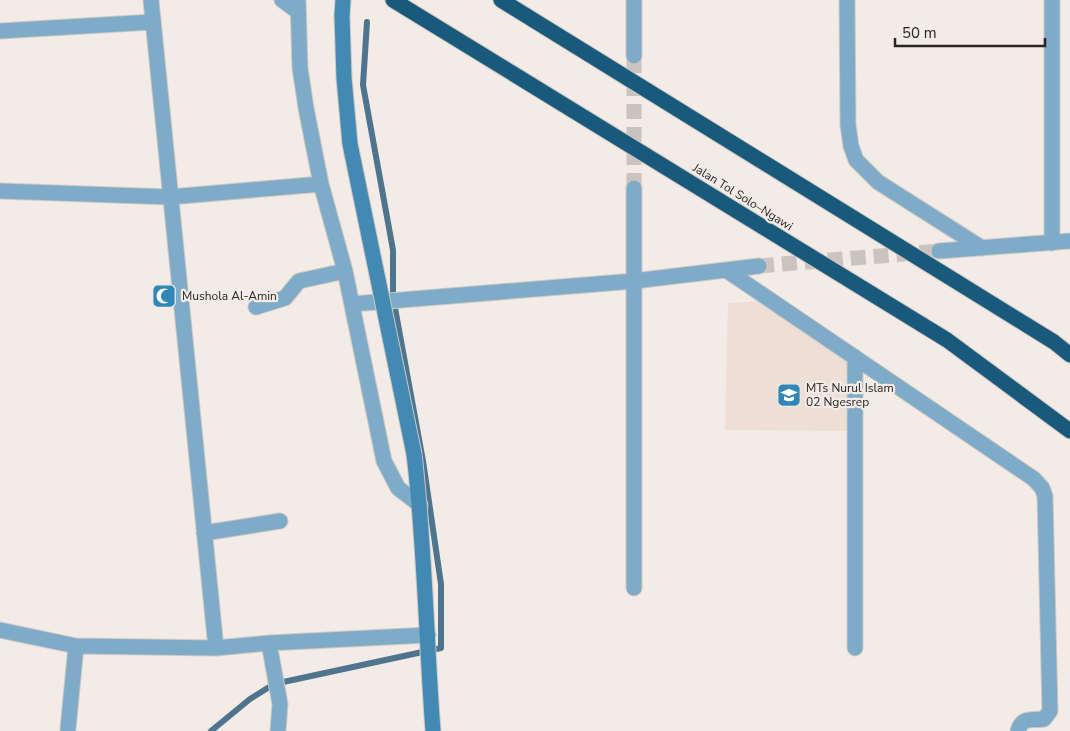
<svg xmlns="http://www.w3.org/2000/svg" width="1070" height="731" viewBox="0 0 1070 731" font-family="'Nunito Sans',sans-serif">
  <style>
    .built { fill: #eedfd6 }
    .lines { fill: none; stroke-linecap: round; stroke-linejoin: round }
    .stream { stroke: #4e758d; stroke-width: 6 }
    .street-tunnel { stroke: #cac3bf; stroke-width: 15; stroke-dasharray: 15 8; stroke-linecap: butt }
    .street-casing { stroke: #cec7c3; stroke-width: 17 }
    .secondary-casing { stroke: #cec7c3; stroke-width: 17 }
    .highway-casing { stroke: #cec7c3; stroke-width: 17 }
    .street { stroke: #7eabc7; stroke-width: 15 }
    .secondary { stroke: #4289b3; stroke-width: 15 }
    .highway { stroke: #19597b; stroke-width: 15 }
    .secondary-bridge-casing { stroke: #cec7c3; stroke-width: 17; stroke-linecap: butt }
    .secondary-bridge { stroke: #4289b3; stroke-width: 15 }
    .labels { text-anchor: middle; stroke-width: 4.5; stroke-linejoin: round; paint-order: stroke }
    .street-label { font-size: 12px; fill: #282523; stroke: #f3ebe6 }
    .poi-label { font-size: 12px; fill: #282523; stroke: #f3ebe6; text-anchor: start }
  </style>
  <rect width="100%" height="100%" fill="#f3ebe6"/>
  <!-- built -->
  <path class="built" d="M763,301L852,360L853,431L725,430L728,303Z"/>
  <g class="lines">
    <!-- stream -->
    <path class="stream" d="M211,731L250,699L274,684L441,648V584L423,461L393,297V250L363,85L367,22"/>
    <!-- street-tunnel -->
    <path class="street-tunnel" d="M634,188V56
      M759,266L939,251"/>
    <!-- street casing -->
    <g class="street-casing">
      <path id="street" d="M151,0L216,648
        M282,0L297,11
        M298,0L300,68L306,108L321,184L345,271L384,461L398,488L420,505
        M847,0L848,125L851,146L856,160L878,182L982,248
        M0,31L152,22
        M634,56V0
        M0,191L170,197L321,184
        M1052,243V0
        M939,251L1070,241
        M726,270L1034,479L1042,488L1045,496L1050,711L1044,719C1032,721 1022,716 1018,731
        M352,304L634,281L759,266
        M256,307L285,298L299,281L345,271
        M204,533L280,521
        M634,588V188
        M0,630L76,646L216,648L269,643L428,635
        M269,643L280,704L278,731
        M855,648V357
        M68,729L76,646"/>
    </g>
    <!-- secondary casing -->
    <g class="secondary-casing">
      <path id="secondary" d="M342,16L343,0
        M414,454C425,546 426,639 433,731"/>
    </g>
    <!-- highway casing -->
    <g class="highway-casing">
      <path id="highway" d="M393,0L947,340L1070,431
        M501,0L1054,342L1070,355"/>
    </g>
    <!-- street -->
    <use href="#street" class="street"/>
    <!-- secondary -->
    <use href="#secondary" class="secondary"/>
    <!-- highway -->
    <use href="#highway" class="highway"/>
    <!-- secondary-bridge casing -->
    <g class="secondary-bridge-casing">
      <path id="secondary-bridge" d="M342,16L344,78L350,144L414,454"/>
    </g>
    <!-- secondary-bridge -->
    <use href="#secondary-bridge" class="secondary-bridge"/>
  </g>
  <!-- icons -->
  <defs>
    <g id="mosque-square" transform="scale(1.25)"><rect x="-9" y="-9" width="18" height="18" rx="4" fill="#3187b6" stroke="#f3ebe6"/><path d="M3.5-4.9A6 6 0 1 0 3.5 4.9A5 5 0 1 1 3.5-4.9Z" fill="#fff"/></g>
    <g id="school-square" transform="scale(1.25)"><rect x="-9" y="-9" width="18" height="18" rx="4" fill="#3187b6" stroke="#f3ebe6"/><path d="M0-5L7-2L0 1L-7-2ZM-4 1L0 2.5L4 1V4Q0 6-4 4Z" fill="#fff"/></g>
  </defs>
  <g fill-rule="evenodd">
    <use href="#mosque-square" x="164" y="296"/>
    <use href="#school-square" x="789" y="395"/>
  </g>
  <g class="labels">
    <!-- street labels -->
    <g class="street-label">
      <text transform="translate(743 197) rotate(32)" y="4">Jalan Tol Solo–Ngawi</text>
    </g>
    <!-- poi labels -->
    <g class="poi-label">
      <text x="182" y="300">Mushola Al-Amin</text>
      <text x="806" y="392">MTs Nurul Islam<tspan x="806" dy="14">02 Ngesrep</tspan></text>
    </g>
  </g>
  <!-- scale -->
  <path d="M895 38v8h150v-8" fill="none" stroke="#282523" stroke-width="2.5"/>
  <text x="902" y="38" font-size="15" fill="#282523" stroke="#f3ebe6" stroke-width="4" paint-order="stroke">50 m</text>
</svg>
